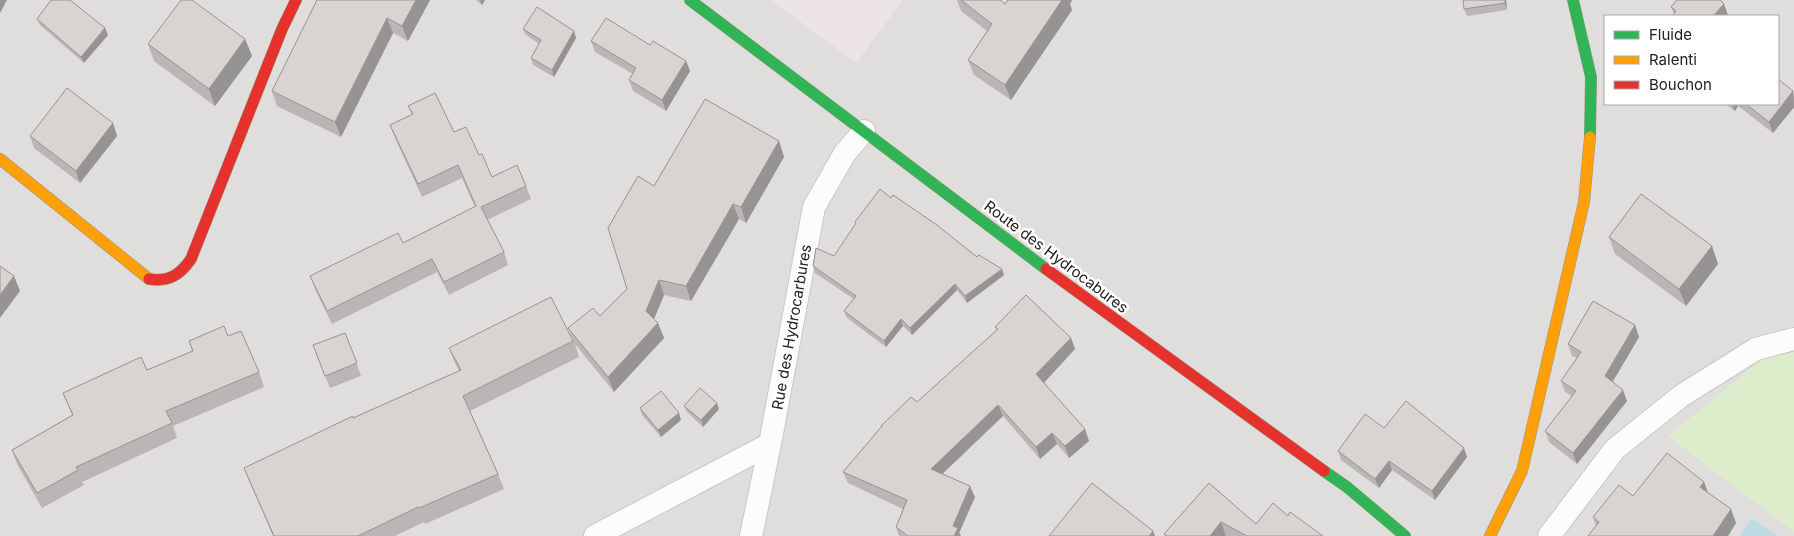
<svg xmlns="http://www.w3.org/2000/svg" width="1794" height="536" viewBox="0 0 1794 536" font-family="Inter,sans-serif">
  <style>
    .residential { fill: #dfdedc; fill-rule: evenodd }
    .industrial { fill: #ede4e9 }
    .grass { fill: #ddeccb }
    .water { fill: #bfdbe3 }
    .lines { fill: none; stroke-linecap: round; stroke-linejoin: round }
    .street-casing { stroke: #c9c8c7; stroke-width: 24 }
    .fast-casing { stroke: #999a82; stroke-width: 12 }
    .slow-casing { stroke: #999a82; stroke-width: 12 }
    .jam-casing { stroke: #999a82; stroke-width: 12 }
    .street { stroke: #fdfcfc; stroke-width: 22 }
    .fast { stroke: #30b455; stroke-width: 11 }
    .slow { stroke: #ff9f0a; stroke-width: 11 }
    .jam { stroke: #e5322d; stroke-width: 11 }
    .wall { fill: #b9b6b5 }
    .shaded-wall { fill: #969493 }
    .building { fill: #d7d4d2; stroke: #969493 }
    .labels { text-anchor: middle; stroke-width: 5; stroke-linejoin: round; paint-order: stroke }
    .street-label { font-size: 15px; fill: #222; stroke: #fff }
  </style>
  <rect width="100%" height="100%" fill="#f0eeeb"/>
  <!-- residential -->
  <path class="residential" d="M0,0H1794V536H0ZM1605,16H1778V104H1605Z"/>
  <!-- industrial -->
  <path class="industrial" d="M771,0H903L856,63Z"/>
  <!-- grass -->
  <path class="grass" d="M1794,352V532L1668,436L1761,360Z"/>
  <!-- water -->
  <path class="water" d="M1752,518L1779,536H1739Z"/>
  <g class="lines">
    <!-- street casing -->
    <g class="street-casing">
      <path id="street" d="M595,536L770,444
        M751,536L770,444L814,207L845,153L864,131
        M1549,536L1615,449L1681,396L1756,349L1794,339"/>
    </g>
    <!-- fast casing -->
    <g class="fast-casing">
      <path id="fast" d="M690,0L1046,269
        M1573,0L1591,77L1590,137
        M1324,471L1347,487L1405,536"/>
    </g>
    <!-- slow casing -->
    <g class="slow-casing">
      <path id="slow" d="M0,159L149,279
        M1490,536L1522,471L1584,202L1590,137"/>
    </g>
    <!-- jam casing -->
    <g class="jam-casing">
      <path id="jam" d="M1046,269L1324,471
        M149,279C169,282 180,275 191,259L282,29L296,0"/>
    </g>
    <!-- street -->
    <use href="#street" class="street"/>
    <!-- fast -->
    <use href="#fast" class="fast"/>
    <!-- slow -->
    <use href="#slow" class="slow"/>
    <!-- jam -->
    <use href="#jam" class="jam"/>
  </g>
  <!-- wall -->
  <path class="wall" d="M317,0H430L408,41L393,33L341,137L277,106L272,91Z
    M476,0H485L482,5Z
    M957,0H1000L1005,4L1008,0H1072L1070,4L1072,10L1011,100L974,75L968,60L987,31L961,11Z
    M1506,0L1507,10L1467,16L1464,9Z
    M1671,7L1728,15L1727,16H1672L1674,14Z
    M37,19L105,28L108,35L84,63L40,25Z
    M523,29L574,31L576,38L554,77L533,65L531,58L539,44L526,35Z
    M245,39L252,56L215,106L154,61L148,44Z
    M591,41L650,45L686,61L690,71L666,111L633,91L629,80L633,74L595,52Z
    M1794,93V107L1773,133L1738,106L1735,111L1725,104H1778Z
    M408,106L454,132L479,155L492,177L526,186L531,199L487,220L504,252L508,265L449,295L437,272L332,324L315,289L310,276L403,243L475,207L462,178L422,197L395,138L390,125L412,115Z
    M113,123L117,136L80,183L34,148L30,136Z
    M779,141L784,157L746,223L739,219L691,301L664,295L654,319L664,338L614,392L575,344L579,357L470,411L498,474L504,489L425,524L424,522L395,536H273L250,483L244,468L459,371L455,363L449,348L573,339L568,328L600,316L627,289L654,186Z
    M891,198L1004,275L967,303L957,290L912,335L903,326L886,347L847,318L844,311L854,299L815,273L813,266L834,256L856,224L855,222Z
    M1609,237L1712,246L1718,264L1686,306L1615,254Z
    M1635,325L1639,337L1612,382L1627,401L1577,464L1549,442L1545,431L1572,396L1565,392L1561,381L1577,358L1572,356L1568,344Z
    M995,327L1071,338L1075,349L1044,382L1089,441L1069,458L1057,444L1040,459L1003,416L942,474L975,497L959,533L961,536H899L896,527L903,509L848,483L843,472L882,427L881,426L917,402L997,330Z
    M345,333L361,376L330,388L313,345Z
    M228,336L259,372L264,387L173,426L177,438L82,482L84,485L42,508L17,464L12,450L72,415L63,393L147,370L192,351L189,341Z
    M684,406L719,409L703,427L687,412Z
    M640,408L681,420L661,437L642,415Z
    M1384,428L1464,448L1467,457L1435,500L1392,470L1379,488L1341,460L1338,451Z
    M1704,482L1708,493L1736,523L1728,536H1588L1596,526L1593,517L1633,496Z
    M1209,483L1256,524L1288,516L1323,536H1165L1164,534Z"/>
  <!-- shaded-wall -->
  <path class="shaded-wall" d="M0,0H7L0,13Z
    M416,0H430L408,41L402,26Z
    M480,0H485L482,5Z
    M1062,0H1072L1070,4L1072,10L1011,100L1005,85Z
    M1505,0H1506L1507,10L1505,3Z
    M1724,4L1728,15L1727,16H1713Z
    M387,18L393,33L341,137L335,122Z
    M105,28L108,35L84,63L81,57Z
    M574,31L576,38L554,77L552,70Z
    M245,39L252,56L215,106L209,89Z
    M686,61L690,71L666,111L662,100Z
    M1793,91L1794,107L1773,133L1769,122Z
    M1732,104H1738V106L1735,111Z
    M113,123L117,136L80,183L76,171Z
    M779,141L784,157L746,223L741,207Z
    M733,204L739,219L691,301L686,286Z
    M1712,246L1718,264L1686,306L1679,289Z
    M1002,269L1004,275L967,303L965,296Z
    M14,276L20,291L0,318V295Z
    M659,280L664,295L651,326L646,311Z
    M955,284L957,290L912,335L910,328Z
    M901,319L903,326L886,347L884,341Z
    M658,323L664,338L614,392L608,377Z
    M1635,325L1639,337L1609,388L1605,376Z
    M1071,338L1075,349L1041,386L1036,374Z
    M1623,390L1627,401L1577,464L1573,453Z
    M717,403L719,409L703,427L701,420Z
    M998,405L1003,416L935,481L931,469Z
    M679,413L681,420L661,437L658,430Z
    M1085,429L1089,441L1069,458L1065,446Z
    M1052,433L1057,444L1040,459L1036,447Z
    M1464,448L1467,457L1435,500L1432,491Z
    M1389,461L1392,470L1379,488L1375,479Z
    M1704,482L1709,496L1700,487Z
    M970,486L975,497L959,533L961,536H954L953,526Z
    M1731,509L1736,523L1728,536H1713Z
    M1221,522L1226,536H1210Z
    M1153,531L1155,536H1149Z"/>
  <!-- building -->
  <path class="building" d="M51,0H70L105,28L81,57L37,19Z
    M181,0H192L245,39L209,89L148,44Z
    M317,0H416L402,26L387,18L335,122L272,91Z
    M961,0H1000L1005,4L1008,0H1062L1005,85L968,60L992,24Z
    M1463,0H1505V3L1464,9Z
    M1677,0H1720L1724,4L1713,16H1672L1676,11L1671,7Z
    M537,7L574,31L552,70L531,58L541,40L523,29Z
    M606,18L650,45L653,41L686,61L662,100L629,80L636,68L591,41Z
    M1778,79L1793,91L1769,122L1746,104H1778Z
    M67,88L113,123L76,171L30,136Z
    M435,93L454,132L466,127L479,155L482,154L492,177L517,165L526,186L481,207L504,252L444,282L432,259L327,311L310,276L398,233L403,243L476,206L458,165L418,184L390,125L413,114L408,106Z
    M705,99L779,141L741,207L733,204L686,286L659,280L646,311L658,323L608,377L568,328L593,308L600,316L627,289L608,228L638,176L654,186Z
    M880,189L891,198L893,195L937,225L977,257L979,255L1002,269L965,296L955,284L910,328L901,319L884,341L844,311L856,296L813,266L816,248L834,256L856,223L855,222Z
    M1641,194L1712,246L1679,289L1609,237Z
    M0,266L14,276L0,295Z
    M1026,295L1071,338L1036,374L1085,429L1065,446L1052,433L1036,447L998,405L931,469L970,486L953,526L958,528L954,536H908L896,527L907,500L843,472L882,426H881L911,397L917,402L998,329L995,327Z
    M551,297L573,341L463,396L498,474L419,508L418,507L358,536H274L244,468L353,416V418L461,370L449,348Z
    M1593,301L1635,325L1605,376L1623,390L1573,453L1545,431L1576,391L1561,381L1581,352L1568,344Z
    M224,326L228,336L241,331L259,372L166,411L172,423L76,467L78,470L37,493L12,450L73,415L63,393L141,357L147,370L193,351L189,341Z
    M345,333L357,363L325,376L313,345Z
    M700,388L717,403L701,420L684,406Z
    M661,391L679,413L658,430L640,408Z
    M1406,401L1464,448L1432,491L1389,461L1375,479L1338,451L1365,414L1384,428Z
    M1667,453L1704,482L1700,487L1731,509L1713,536H1588L1599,522L1593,517L1619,485L1633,496Z
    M1092,483L1153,531L1149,536H1049Z
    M1209,483L1256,524L1273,503L1288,516L1290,512L1323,536H1247L1221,522L1210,536H1167L1164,534Z"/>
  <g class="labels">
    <!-- street labels -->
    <g class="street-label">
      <text transform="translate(1056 257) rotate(37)" y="5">Route des Hydrocabures</text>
      <text transform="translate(792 327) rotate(-80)" y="5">Rue des Hydrocarbures</text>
    </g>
  </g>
  <!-- legend -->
  <rect x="1604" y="15" width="175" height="90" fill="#ffffff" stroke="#a7a7a7"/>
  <rect x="1614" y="31" width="25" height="8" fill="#30b455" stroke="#a7a7a7"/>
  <text x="1649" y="40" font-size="15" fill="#222222">Fluide</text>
  <rect x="1614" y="56" width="25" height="8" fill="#ff9f0a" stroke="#a7a7a7"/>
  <text x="1649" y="65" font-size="15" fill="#222222">Ralenti</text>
  <rect x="1614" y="81" width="25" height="8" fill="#e5322d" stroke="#a7a7a7"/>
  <text x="1649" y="90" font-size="15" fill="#222222">Bouchon</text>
</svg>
